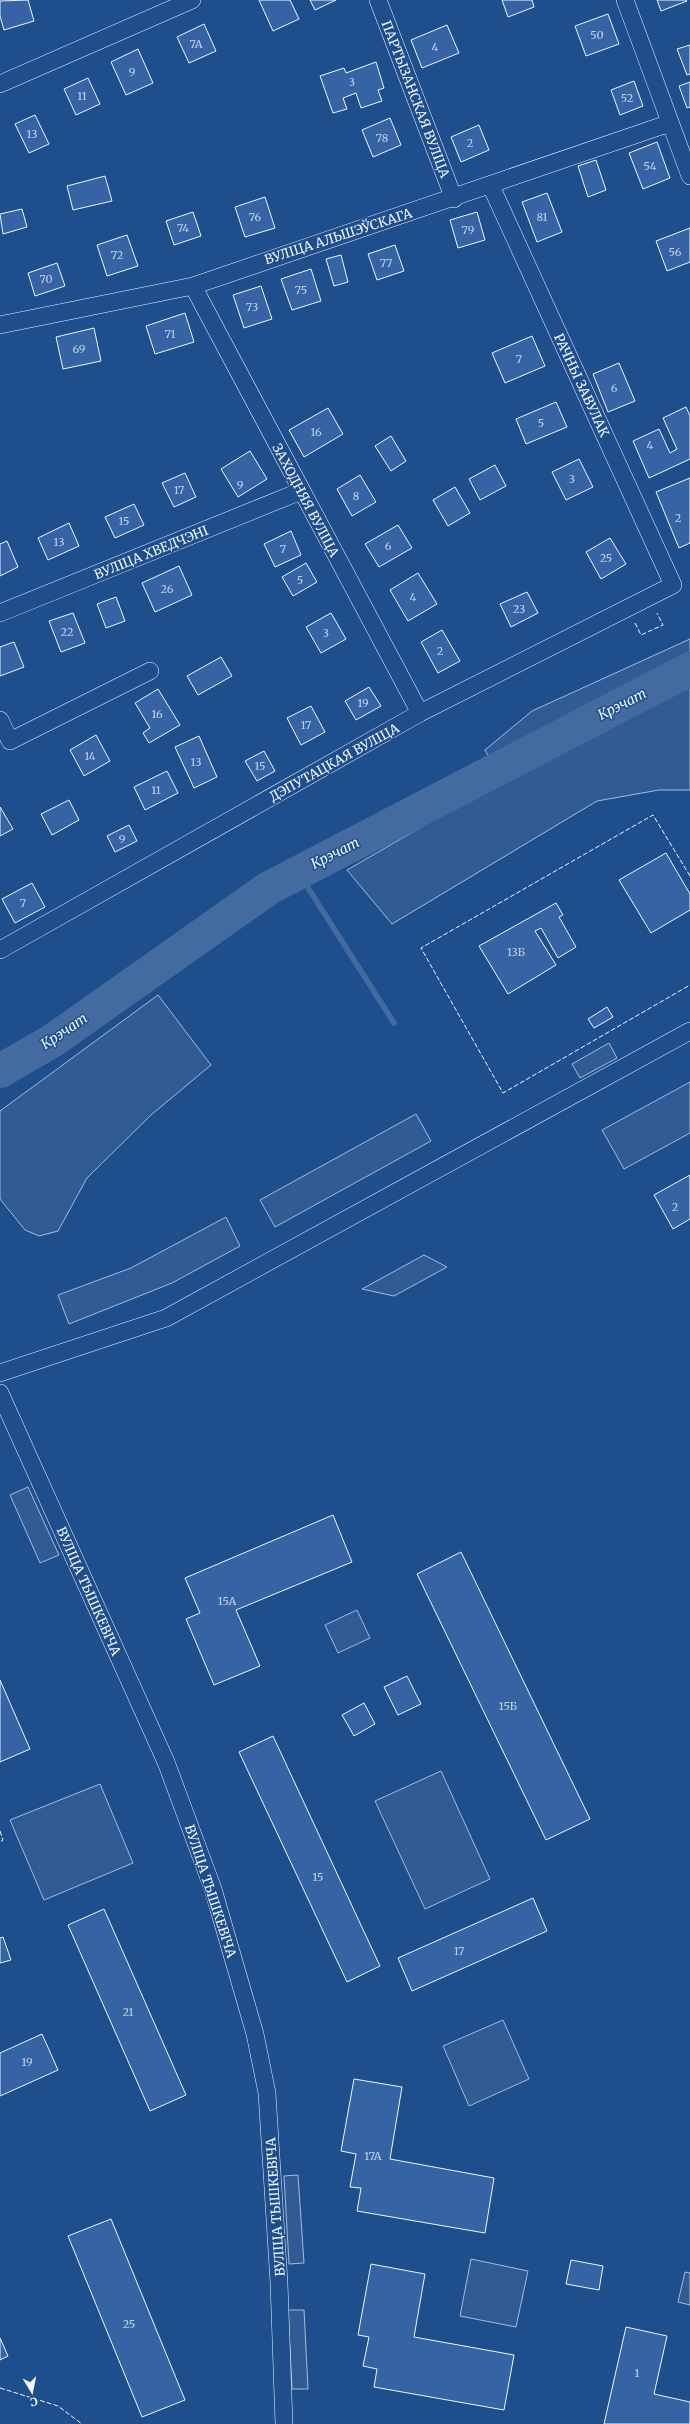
<svg xmlns="http://www.w3.org/2000/svg" width="690" height="2424" viewBox="0 0 690 2424" font-family="Merriweather,serif">
  <style>
    .built { fill: #305b95; stroke: #a8bbd7 }
    .lines { fill: none; stroke-linecap: round; stroke-linejoin: round }
    .stream { stroke: #446ba0; stroke-width: 5.5 }
    .river { stroke: #446ba0; stroke-width: 34 }
    .building { fill: #3563a3; stroke: #f2f6ff }
    .minor-casing { stroke: #f2f6ff; stroke-width: 18 }
    .minor { stroke: #1f4e8c; stroke-width: 17 }
    .fence { stroke: #f2f6ff; stroke-width: 1; stroke-dasharray: 5 2; stroke-linecap: butt }
    .labels { text-anchor: middle; stroke-width: 3; stroke-linejoin: round; paint-order: stroke }
    .number-label { font-size: 11px; fill: #c3d1e8 }
    .street-label { font-size: 13px; fill: #f2f6ff; stroke: #1f4e8c }
    .water-label { font-size: 14px; font-style: italic; fill: #f2f6ff; stroke: #1f4e8c }
  </style>
  <rect width="100%" height="100%" fill="#1f4e8c"/>
  <!-- built -->
  <path class="built" d="M690,639V790H659L597,801L392,924L347,870L501,781L485,750L532,711Z
    M158,995L211,1065L151,1115L87,1178L58,1231L39,1236L25,1230L0,1199V1111Z
    M609,1043L617,1058L580,1078L572,1064Z
    M690,1082V1133L624,1169L602,1130Z
    M416,1114L431,1141L275,1227L260,1200Z
    M226,1217L240,1246L172,1283L69,1324L58,1295L131,1268Z
    M424,1255L447,1267L394,1296L362,1289Z
    M28,1487L59,1555L40,1563L10,1495Z
    M357,1610L370,1638L338,1653L325,1625Z
    M441,1771L490,1879L425,1909L375,1801Z
    M100,1784L133,1863L44,1900L10,1820Z
    M503,2020L529,2079L469,2106L443,2046Z
    M298,2175L304,2263L289,2264L284,2176Z
    M471,2259L528,2271L516,2327L460,2316Z
    M685,2272L690,2273V2305L678,2302Z
    M288,2310H304L308,2389H292Z"/>
  <g class="lines">
    <!-- stream -->
    <path class="stream" d="M298,872L394,1023"/>
    <!-- river -->
    <path class="river" d="M0,1071L52,1041L269,888L690,669"/>
  </g>
  <!-- building -->
  <path class="building" d="M28,0L34,21L4,30L0,16V1Z
    M259,0H290L299,19L273,31Z
    M310,0H336L315,10Z
    M502,0H532L534,7L508,17Z
    M657,0H686L687,1L661,11Z
    M608,14L619,44L586,56L575,26Z
    M204,24L216,51L189,63L177,37Z
    M447,25L459,53L422,68L411,40Z
    M690,45V74L687,75L677,49Z
    M138,49L153,83L126,95L111,62Z
    M376,62L384,88L378,90L382,101L361,108L356,93L343,98L347,109L333,113L320,76L344,68L346,73Z
    M88,78L100,104L76,115L64,89Z
    M634,81L643,106L620,115L611,90Z
    M690,82V107L687,108L679,86Z
    M35,115L49,144L29,153L15,124Z
    M390,118L401,145L373,157L362,130Z
    M479,125L489,150L461,162L451,137Z
    M657,142L670,178L643,189L629,153Z
    M596,160L606,190L588,197L578,166Z
    M105,176L112,201L73,210L67,186Z
    M547,193L562,232L537,242L522,202Z
    M265,197L275,228L245,237L235,207Z
    M22,209L27,227L3,234L0,214Z
    M193,212L201,236L174,245L166,221Z
    M477,212L485,240L458,248L450,220Z
    M690,228V262L667,271L656,241Z
    M127,235L138,266L107,276L97,245Z
    M395,245L404,271L377,280L368,254Z
    M341,255L348,282L334,286L326,259Z
    M57,263L65,286L35,296L28,273Z
    M311,269L321,301L292,310L281,279Z
    M261,286L272,319L244,328L233,295Z
    M185,313L194,342L155,354L146,326Z
    M94,328L101,361L63,369L56,337Z
    M532,336L545,366L505,383L492,353Z
    M619,363L635,401L608,412L593,374Z
    M556,402L567,427L526,444L516,419Z
    M686,407L690,416V459L649,478L633,441L659,429L670,453L677,449L663,418Z
    M328,408L343,434L304,457L289,430Z
    M391,436L406,461L391,471L375,446Z
    M250,451L267,479L238,497L221,469Z
    M579,459L593,487L566,500L552,472Z
    M495,465L506,486L480,500L469,479Z
    M185,473L196,497L174,507L162,483Z
    M360,475L376,502L352,516L337,489Z
    M690,478V543L679,548L656,492Z
    M455,487L470,513L448,526L433,500Z
    M134,504L144,525L115,538L105,517Z
    M69,523L79,546L48,560L38,538Z
    M398,525L412,548L379,567L365,544Z
    M291,531L301,555L275,567L264,544Z
    M610,538L626,564L601,579L586,552Z
    M7,541L18,567L0,576V544Z
    M306,563L317,582L293,596L282,577Z
    M179,566L192,595L155,612L142,583Z
    M418,573L437,604L408,621L390,590Z
    M527,592L538,613L511,627L500,604Z
    M116,597L125,621L106,628L97,604Z
    M73,613L85,643L61,652L49,621Z
    M331,613L346,639L321,653L306,627Z
    M442,630L460,661L438,673L421,642Z
    M14,642L24,667L0,676V647Z
    M221,657L232,676L198,695L187,676Z
    M369,687L381,706L356,720L345,701Z
    M158,689L180,725L149,743L143,733L150,728L135,703Z
    M311,706L325,732L301,745L287,718Z
    M96,735L110,761L84,776L70,750Z
    M199,736L217,777L194,788L175,747Z
    M264,751L275,771L257,781L245,761Z
    M167,771L178,793L145,810L134,787Z
    M69,800L79,820L52,835L41,814Z
    M0,807L13,829L0,836Z
    M129,825L137,841L115,852L107,836Z
    M666,853L690,894V910L651,933L619,880Z
    M32,883L45,907L15,923L2,899Z
    M556,903L563,915L559,917L576,947L558,958L541,928L535,931L556,965L508,994L479,946Z
    M607,1007L613,1017L594,1028L588,1019Z
    M690,1175V1219L673,1229L654,1195Z
    M333,1515L352,1562L236,1610L260,1666L214,1685L186,1619L200,1613L185,1578Z
    M461,1552L590,1819L546,1840L417,1574Z
    M407,1676L421,1704L398,1715L384,1687Z
    M0,1680L30,1749L0,1762Z
    M364,1703L375,1724L354,1736L342,1715Z
    M273,1736L380,1966L347,1982L239,1752Z
    M533,1898L547,1931L412,1991L398,1958Z
    M104,1909L186,2095L150,2111L68,1925Z
    M3,1937L11,1960L0,1963V1938Z
    M42,2034L58,2070L0,2096V2053Z
    M354,2079L402,2087L390,2159L494,2178L485,2233L357,2211L361,2188L350,2187L356,2154L341,2151Z
    M111,2219L185,2400L142,2417L68,2236Z
    M571,2260L603,2266L599,2290L566,2284Z
    M371,2264L425,2274L414,2337L514,2355L504,2410L374,2387L377,2369L363,2366L369,2337L358,2335Z
    M626,2327L667,2336L654,2394L690,2402V2424H604Z
    M0,2338L8,2356L0,2360Z"/>
  <g class="lines">
    <!-- minor casing -->
    <g class="minor-casing">
      <path id="minor" d="M378,0L454,199
        M625,0L690,176
        M0,84L192,0
        M193,286L420,713
        M0,325L193,286L670,123
        M0,613L301,491
        M0,720L10,741L150,671
        M0,950L420,713L673,585L491,186
        M0,1373L166,1318L690,1031
        M0,1393L166,1762L213,1889L255,2034L267,2093L279,2283L284,2424"/>
    </g>
    <!-- minor -->
    <use href="#minor" class="minor"/>
    <!-- fence -->
    <path class="fence" d="M635,623L641,635L663,625L657,613
      M690,876L653,815L421,948L503,1093L690,985
      M0,1831L3,1840L0,1842
      M0,2388L58,2406L82,2424"/>
  </g>
  <g class="labels">
    <!-- number labels -->
    <g class="number-label">
      <text x="597" y="39">50</text>
      <text x="196" y="48">7А</text>
      <text x="435" y="51">4</text>
      <text x="132" y="76">9</text>
      <text x="352" y="86">3</text>
      <text x="82" y="100">11</text>
      <text x="627" y="102">52</text>
      <text x="32" y="138">13</text>
      <text x="382" y="142">78</text>
      <text x="470" y="147">2</text>
      <text x="650" y="170">54</text>
      <text x="255" y="221">76</text>
      <text x="542" y="221">81</text>
      <text x="183" y="232">74</text>
      <text x="468" y="234">79</text>
      <text x="675" y="256">56</text>
      <text x="117" y="259">72</text>
      <text x="386" y="267">77</text>
      <text x="46" y="283">70</text>
      <text x="301" y="294">75</text>
      <text x="252" y="311">73</text>
      <text x="170" y="338">71</text>
      <text x="79" y="353">69</text>
      <text x="519" y="363">7</text>
      <text x="614" y="392">6</text>
      <text x="541" y="427">5</text>
      <text x="316" y="436">16</text>
      <text x="650" y="449">4</text>
      <text x="572" y="483">3</text>
      <text x="240" y="489">9</text>
      <text x="179" y="494">17</text>
      <text x="356" y="500">8</text>
      <text x="678" y="522">2</text>
      <text x="124" y="525">15</text>
      <text x="59" y="546">13</text>
      <text x="388" y="550">6</text>
      <text x="283" y="553">7</text>
      <text x="606" y="562">25</text>
      <text x="300" y="584">5</text>
      <text x="167" y="593">26</text>
      <text x="413" y="601">4</text>
      <text x="519" y="613">23</text>
      <text x="67" y="636">22</text>
      <text x="326" y="637">3</text>
      <text x="440" y="655">2</text>
      <text x="363" y="707">19</text>
      <text x="157" y="718">16</text>
      <text x="306" y="729">17</text>
      <text x="90" y="760">14</text>
      <text x="196" y="766">13</text>
      <text x="260" y="770">15</text>
      <text x="156" y="794">11</text>
      <text x="122" y="843">9</text>
      <text x="23" y="907">7</text>
      <text x="516" y="956">13Б</text>
      <text x="675" y="1211">2</text>
      <text x="227" y="1605">15А</text>
      <text x="508" y="1710">15Б</text>
      <text x="318" y="1881">15</text>
      <text x="459" y="1955">17</text>
      <text x="128" y="2016">21</text>
      <text x="27" y="2066">19</text>
      <text x="373" y="2160">17А</text>
      <text x="129" y="2328">25</text>
      <text x="637" y="2377">1</text>
    </g>
    <!-- street labels -->
    <g class="street-label">
      <text transform="translate(416 99) rotate(69)" y="5">ПАРТЫЗАНСКАЯ ВУЛІЦА</text>
      <text transform="translate(338 236) rotate(-18)" y="5">ВУЛІЦА АЛЬШЭЎСКАГА</text>
      <text transform="translate(582 385) rotate(65)" y="5">РАЧНЫ ЗАВУЛАК</text>
      <text transform="translate(306 500) rotate(62)" y="5">ЗАХОДНЯЯ ВУЛІЦА</text>
      <text transform="translate(151 552) rotate(-22)" y="5">ВУЛІЦА ХВЕДЧЭНІ</text>
      <text transform="translate(334 762) rotate(-29)" y="5">ДЭПУТАЦКАЯ ВУЛІЦА</text>
      <text transform="translate(89 1591) rotate(66)" y="5">ВУЛІЦА ТЫШКЕВІЧА</text>
      <text transform="translate(211 1891) rotate(72)" y="5">ВУЛІЦА ТЫШКЕВІЧА</text>
      <text transform="translate(275 2207) rotate(-94)" y="5">ВУЛІЦА ТЫШКЕВІЧА</text>
    </g>
    <!-- water labels -->
    <g class="water-label">
      <text transform="translate(622 704) rotate(-27)" y="5">Крэчат</text>
      <text transform="translate(335 853) rotate(-27)" y="5">Крэчат</text>
      <text transform="translate(64 1031) rotate(-34)" y="5">Крэчат</text>
    </g>
  </g>
  <!-- north arrow -->
  <g transform="translate(32 2392) rotate(170)" stroke="#1f4e8c" stroke-width="3" paint-order="stroke">
  <path d="M0-3L7 15L0 10L-7 15Z" fill="#f2f6ff"/>
  <text y="-6" font-size="11" font-weight="bold" text-anchor="middle" fill="#f2f6ff">С</text>
  </g>
</svg>
